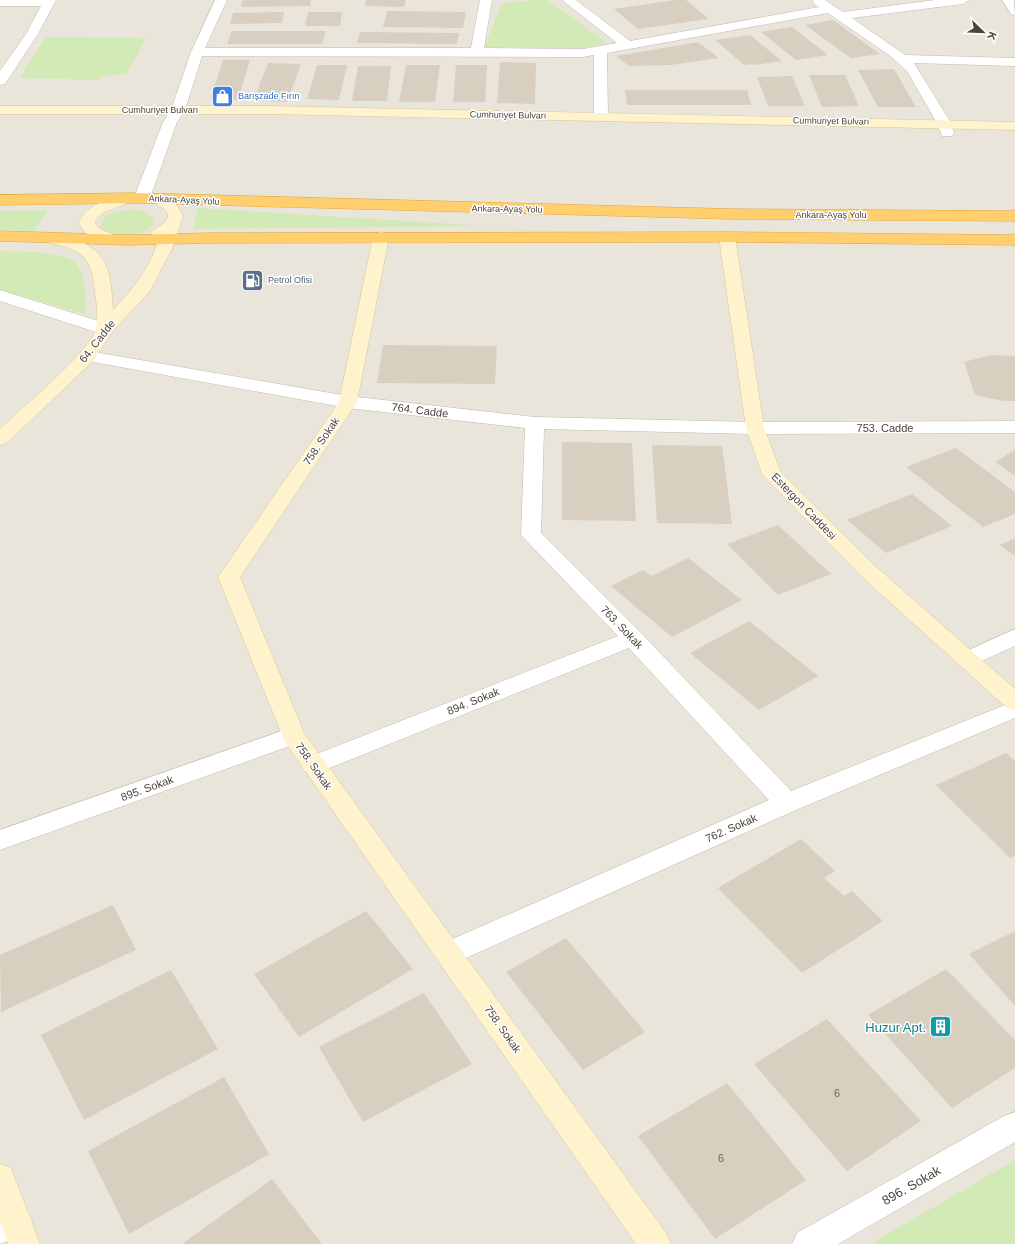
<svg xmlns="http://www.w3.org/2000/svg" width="1015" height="1244" font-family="Arial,sans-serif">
	<rect width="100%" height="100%" fill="#f6f3ec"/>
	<rect fill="#eae5da" x="0" y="0" width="1015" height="1244"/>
	<g fill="#d2eab5">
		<path d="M538,0H548L607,43L584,48L484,47L502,3Z"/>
		<path d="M45,37L146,38L127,74L101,76L100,80L20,78Z"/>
		<path d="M198,208L486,226L193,229Z"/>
		<path d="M48,210L33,231L0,229V211Z"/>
		<path d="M135,210L143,211L154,217C158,237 111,240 101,227C100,212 123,210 135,210Z"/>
		<path d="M0,251C18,252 62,250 76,263C87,275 86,299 85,314L0,290Z"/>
		<path d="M1015,1160V1244H870Z"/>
	</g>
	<g fill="#d8cfc1">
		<path d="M243,0H311L310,6L241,7Z"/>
		<path d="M366,0H406L404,7L365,6Z"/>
		<path d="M675,0H686L709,19L638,29L614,9Z"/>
		<path d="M387,11L466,12L463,28L383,27Z"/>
		<path d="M284,12L282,23L230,24L233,13Z"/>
		<path d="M308,12H342L340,26H305Z"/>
		<path d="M833,20L880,54L851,58L805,25Z"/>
		<path d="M792,27L828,55L796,60L761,32Z"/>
		<path d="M232,31H326L322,44H227Z"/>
		<path d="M360,32L459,33L457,44L357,43Z"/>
		<path d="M750,35L782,61L755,65L753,64L744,65L715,40Z"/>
		<path d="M698,42L719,58L671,65L629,66L616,56Z"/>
		<path d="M223,60H250L238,100H210Z"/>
		<path d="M500,62L536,63L535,104L497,103Z"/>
		<path d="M268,63L301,64L287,102L253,101Z"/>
		<path d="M317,65H347L339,100L307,99Z"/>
		<path d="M406,65H440L435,102H399Z"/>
		<path d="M456,65H487L485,102H453Z"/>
		<path d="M358,66H391L387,101H352Z"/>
		<path d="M894,69L916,107H878L858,70Z"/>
		<path d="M809,75H845L859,106L822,107Z"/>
		<path d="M792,76L805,106H768L757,77Z"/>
		<path d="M625,90H747L751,105H627Z"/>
		<path d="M383,345L497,346L495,384L377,383Z"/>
		<path d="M991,355L1015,356V401H1004L975,395L964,362Z"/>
		<path d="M562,442L632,443L636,521L562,520Z"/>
		<path d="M652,445L722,446L732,524L657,523Z"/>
		<path d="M956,448L1015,492V514L983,527L906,467Z"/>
		<path d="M1015,450V476L995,462Z"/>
		<path d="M912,494L952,526L886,553L847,520Z"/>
		<path d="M778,525L831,574L778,595L727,544Z"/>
		<path d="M1015,538V556L1000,545Z"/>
		<path d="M688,558L742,600L672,637L611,586L643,570L651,576Z"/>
		<path d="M749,621L818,676L759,710L690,653Z"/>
		<path d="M1006,753L1015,761V856L1010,858L936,785Z"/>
		<path d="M801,839L835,871L824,878L844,896L852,891L883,921L802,973L718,888Z"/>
		<path d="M113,905L136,950L1,1012L0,955Z"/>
		<path d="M366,911L413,969L299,1037L254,974Z"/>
		<path d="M1015,931V1006L969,954Z"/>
		<path d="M566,938L645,1032L583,1070L506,972Z"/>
		<path d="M946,969L1015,1040V1068L952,1108L868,1015Z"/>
		<path d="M171,970L218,1049L84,1120L41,1035Z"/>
		<path d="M424,993L472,1064L363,1122L319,1047Z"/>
		<path d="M827,1019L921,1121L847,1171L754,1064Z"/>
		<path d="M224,1077L269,1154L129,1234L88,1151Z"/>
		<path d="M727,1083L806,1180L715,1239L638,1136Z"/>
		<path d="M272,1179L322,1244H182Z"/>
	</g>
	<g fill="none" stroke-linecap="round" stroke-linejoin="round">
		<defs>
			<g id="street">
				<path d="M0,0H56L38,34L5,84L0,85V71L26,34L41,6H0Z"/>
				<path d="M215,0H227L205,48H471L480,0H492L484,48L583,49L617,43L562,0H576L630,41L819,7L814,4L813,0H825L843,12L935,0H969L963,4L852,18L905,55L1015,58V66L914,63L951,123L954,133L952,136H942L937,123L907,71L889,55L828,13L607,53L608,117L606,120H596L594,117V55L583,57L202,56L185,110L177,122L150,198L147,201H137L134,198L163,122L171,110L191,52Z"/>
				<path d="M1002,0H1014L1015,15L1011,14Z"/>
				<path d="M0,290L111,325L114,329L111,333L105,334L99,333L0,301Z"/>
				<path d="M88,351L348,396L535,417L755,422L1015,421V433L755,434L544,429L541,533L641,633L791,791L1015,701V718L796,810L459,961L449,964L439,961L435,953L439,945L769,800L629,648L322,771L313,774L304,771L301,765L304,759L618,636L521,535L525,428L348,408L82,360L79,356L82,352Z"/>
				<path d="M1015,629V646L968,667L960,664L957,659L960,654Z"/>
				<path d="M293,727L301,730L305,736L301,742L0,850V830Z"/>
				<path d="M1015,1112V1142L838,1244H792L797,1233L1004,1116Z"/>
				<path d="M16,1206L27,1210L32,1221L27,1232L0,1244V1213Z"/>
			</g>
			<g id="secondary">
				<path d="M0,106H270L1015,122V130L270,114H0Z"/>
				<path d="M125,194L130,196L133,199L130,202L103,213L95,221C97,232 110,230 116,238L114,241C100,245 81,235 79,221C90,204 107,199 125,194Z"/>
				<path d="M160,195L177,205L183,216L172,249L150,291L112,332L94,360L7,443L0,445V429C19,411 93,349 96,328C99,315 96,298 94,285C90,253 78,250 48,242L46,239L48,236C57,234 65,237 73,239C110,250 111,277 113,310C134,288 150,268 159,238L153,236L151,233C155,227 176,220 165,210C161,206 156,205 152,200L155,197Z"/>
				<path d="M381,232L387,234L389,237L357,402L240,577L304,733L666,1233L671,1244H636L285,742L218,577L339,402L373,237L375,234Z"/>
				<path d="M727,232L733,234L735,237L764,428L781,472L874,565L1015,689V710L1007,708L860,575L762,474L746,428L719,237L721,234Z"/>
				<path d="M0,1164L11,1168L40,1244H8L0,1221Z"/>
			</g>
			<g id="highway">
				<path d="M137,193L732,209L1015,211V221L732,219L137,203L0,205V195Z"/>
				<path d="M0,231L128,235L210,233L727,232L1015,235V245L727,242L210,243L128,245L0,241Z"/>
			</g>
		</defs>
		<use href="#street" stroke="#c2bbae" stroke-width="1"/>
		<use href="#secondary" stroke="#d6c79b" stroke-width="1"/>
		<use href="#highway" stroke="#e0a43c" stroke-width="1"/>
		<use href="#street" fill="#fff" fill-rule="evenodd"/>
		<use href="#secondary" fill="#fff3cd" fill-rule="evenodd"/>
		<use href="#highway" fill="#ffcf6e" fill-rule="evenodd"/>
	</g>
	<defs>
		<symbol id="shop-square" viewBox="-11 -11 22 22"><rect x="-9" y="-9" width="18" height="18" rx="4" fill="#3f7fe0" stroke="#fff"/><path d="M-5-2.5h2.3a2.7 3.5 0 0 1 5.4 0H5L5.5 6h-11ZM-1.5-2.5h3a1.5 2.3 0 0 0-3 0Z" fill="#fff"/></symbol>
		<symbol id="fuel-square" viewBox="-11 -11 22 22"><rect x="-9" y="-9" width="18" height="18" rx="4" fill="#5c6f8a" stroke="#fff"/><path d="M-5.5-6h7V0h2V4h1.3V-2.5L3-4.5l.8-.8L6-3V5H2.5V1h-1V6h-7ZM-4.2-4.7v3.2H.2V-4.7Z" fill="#fff"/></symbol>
		<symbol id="building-square" viewBox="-11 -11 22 22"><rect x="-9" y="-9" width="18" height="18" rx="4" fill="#0f9aa8" stroke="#fff"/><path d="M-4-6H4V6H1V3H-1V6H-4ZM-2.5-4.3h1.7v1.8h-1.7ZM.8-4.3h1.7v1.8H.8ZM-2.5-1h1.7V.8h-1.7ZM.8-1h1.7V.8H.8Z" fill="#fff"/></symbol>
	</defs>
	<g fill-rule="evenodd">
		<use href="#shop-square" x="210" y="84" width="25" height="25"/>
		<use href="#fuel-square" x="240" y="268" width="25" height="25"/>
		<use href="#building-square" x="928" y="1014" width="25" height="25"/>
	</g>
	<g text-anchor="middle" stroke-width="3" stroke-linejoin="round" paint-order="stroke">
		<g font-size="9" fill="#366cbe" stroke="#fff" text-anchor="start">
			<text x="238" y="99">Barışzade Fırın</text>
		</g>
		<g font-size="9" fill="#4b4439" stroke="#fff">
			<text x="160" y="113">Cumhuriyet Bulvarı</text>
			<text transform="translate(508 115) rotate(1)" y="3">Cumhuriyet Bulvarı</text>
			<text transform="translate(831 121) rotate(1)" y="3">Cumhuriyet Bulvarı</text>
			<text transform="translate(184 200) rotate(3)" y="3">Ankara-Ayaş Yolu</text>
			<text transform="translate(507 209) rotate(1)" y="3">Ankara-Ayaş Yolu</text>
			<text x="831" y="218">Ankara-Ayaş Yolu</text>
		</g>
		<g font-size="9" fill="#4e5e75" stroke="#fff" text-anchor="start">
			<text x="268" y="283">Petrol Ofisi</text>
		</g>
		<g font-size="11" fill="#4b4439" stroke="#fff">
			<text transform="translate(97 341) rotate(-52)" y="4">64. Cadde</text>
			<text transform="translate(420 410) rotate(7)" y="4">764. Cadde</text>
			<text x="885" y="432">753. Cadde</text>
			<text transform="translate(321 441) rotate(-56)" y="4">758. Sokak</text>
			<text transform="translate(804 506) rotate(46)" y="4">Estergon Caddesi</text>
			<text transform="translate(622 627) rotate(46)" y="4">763. Sokak</text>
			<text transform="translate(473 701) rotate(-22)" y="4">894. Sokak</text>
			<text transform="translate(314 766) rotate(55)" y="4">758. Sokak</text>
			<text transform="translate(147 788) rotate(-20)" y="4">895. Sokak</text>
			<text transform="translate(731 828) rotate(-24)" y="4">762. Sokak</text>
			<text transform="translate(503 1029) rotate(55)" y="4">758. Sokak</text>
		</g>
		<g font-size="11" fill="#6e675b">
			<text x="837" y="1097">6</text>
			<text x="721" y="1162">6</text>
		</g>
		<g font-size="13" fill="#0d838f" stroke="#fff" text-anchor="end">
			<text x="926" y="1032">Huzur Apt.</text>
		</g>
		<g font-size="13" fill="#4b4439" stroke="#fff">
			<text transform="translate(911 1185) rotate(-30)" y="5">896. Sokak</text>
		</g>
	</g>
	<g transform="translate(983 32) rotate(113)" stroke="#ffffff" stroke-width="3" paint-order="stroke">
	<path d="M0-3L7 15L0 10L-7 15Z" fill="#4b4439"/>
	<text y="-6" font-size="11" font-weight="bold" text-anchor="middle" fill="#4b4439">K</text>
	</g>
</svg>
